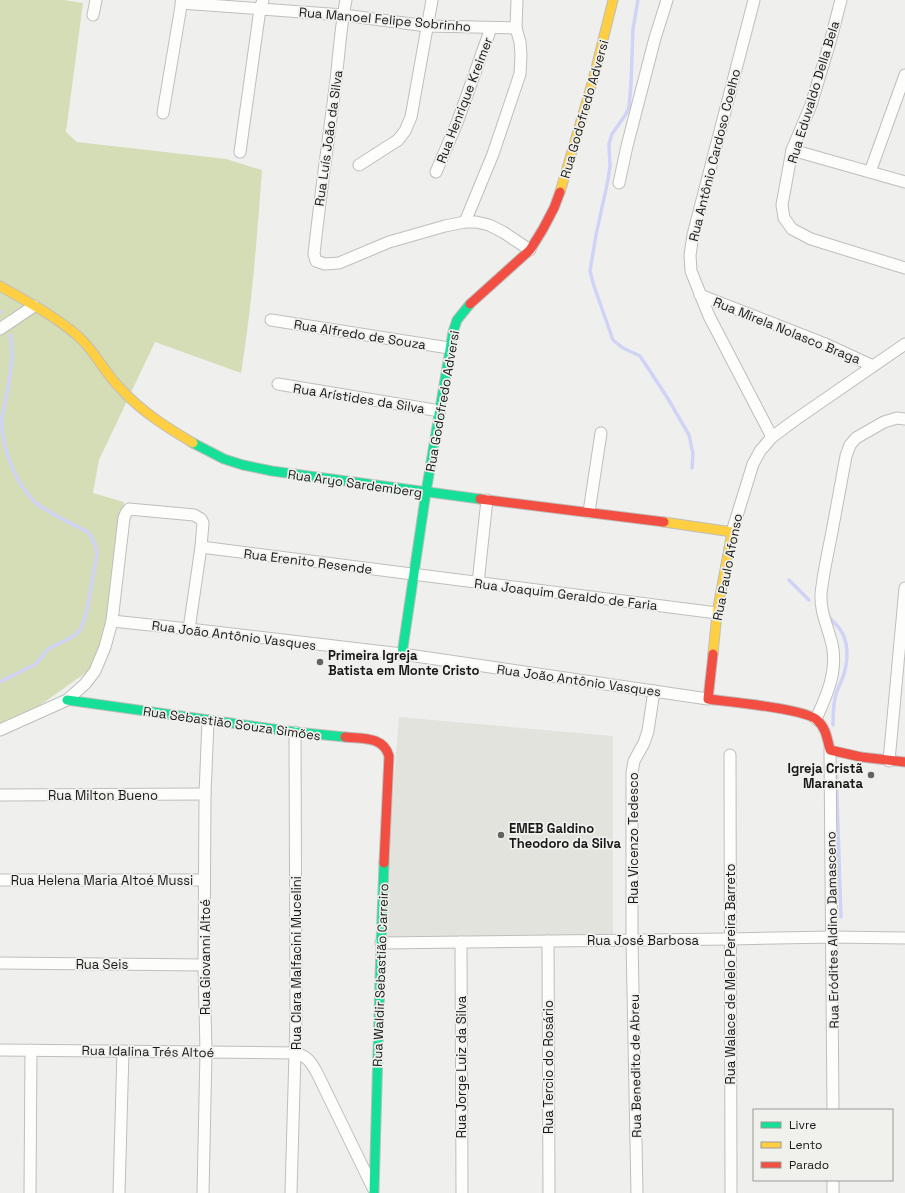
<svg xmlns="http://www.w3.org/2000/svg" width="905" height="1193" font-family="'Space Grotesk',sans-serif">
	<rect width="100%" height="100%" fill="#eff0ee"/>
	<path fill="#e1e3dc" d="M399,717L613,736V935L382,937Z"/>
	<path fill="#d4ddb6" d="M0,0H64L83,3L66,132L77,142L226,159L262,170C257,238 252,306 241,373L155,342L99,460L93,493L124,502L111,609L106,635L91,669L19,720L0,727Z"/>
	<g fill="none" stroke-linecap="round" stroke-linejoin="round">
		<g stroke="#d1d3f6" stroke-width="3.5">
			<path d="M638,0L633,29L631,84L629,107L626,114L612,134L609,144L610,166L608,180L596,235L590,271L594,286L613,340L623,348L640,356L667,397L689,435L693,454L692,468"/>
			<path d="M0,311L1,312"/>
			<path d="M789,580L809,600"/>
			<path d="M830,618C833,622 837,625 840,629C849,642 848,660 844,674C842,681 838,687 836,694C833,704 833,715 833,725"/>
			<path d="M0,682L36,664L48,649L74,636L80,630L83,623L87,610L97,554C96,545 93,539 88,532C72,524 55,516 40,506C18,490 2,450 2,423C2,415 4,406 6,399C9,378 15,356 10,335"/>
			<path d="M836,768L841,917"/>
		</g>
		<defs>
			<g id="street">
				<path d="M346,0C340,29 339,58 335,88C328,143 320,198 314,254L316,261L325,264L339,263L389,242L445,226L465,222H476L489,225L503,232L530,250"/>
				<path d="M754,0L693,235L690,255L691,271L709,316L772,437"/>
				<path d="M841,0L830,42L811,105L792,150L782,205L784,218L792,229L811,239L905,268"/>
				<path d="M181,3L343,15L427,26L516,28"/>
				<path d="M93,15L96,0"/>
				<path d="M163,113L182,0"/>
				<path d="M792,150L905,182"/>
				<path d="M240,152L260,9L263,0"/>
				<path d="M359,165L398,140L405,131L411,117L432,0"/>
				<path d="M436,172L457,123L491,28"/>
				<path d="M870,172L905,75"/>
				<path d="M619,183L627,146L655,38L667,0"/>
				<path d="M465,222L493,154L520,74L521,55L520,42L516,28L517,0"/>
				<path d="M700,295L823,343L873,366"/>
				<path d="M271,320L449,348"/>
				<path d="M0,329L34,306"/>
				<path d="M278,384L440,411"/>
				<path d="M589,512L601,433"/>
				<path d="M732,532L753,464L760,451L772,437L795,420L905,344"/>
				<path d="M201,547L717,613"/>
				<path d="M478,583L487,500"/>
				<path d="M112,621L189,629L402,654L708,699"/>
				<path d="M816,719C827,695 838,671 832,644C828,627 820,612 821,594C823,575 827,556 831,537C836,510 841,483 846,456L850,445L856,438L884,422L897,418L905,419"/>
				<path d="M0,730L67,700L85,684L95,671L105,647L112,621L124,518L126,513L129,509L194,515L201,519L203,523L201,547L189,629"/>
				<path d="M830,750L833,1110"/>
				<path d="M730,755L731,1193"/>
				<path d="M889,761L905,588"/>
				<path d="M0,795L205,794"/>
				<path d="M0,880H204"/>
				<path d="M548,941L549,1193"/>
				<path d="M461,942L462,1193"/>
				<path d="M381,943L730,939L832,937L905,938"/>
				<path d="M0,963L204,965"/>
				<path d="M0,1050L296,1053C308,1057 311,1062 317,1073L373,1188"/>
				<path d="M833,1180V1193"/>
				<path d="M30,1193L31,1050"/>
				<path d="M119,1193L123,1051"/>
				<path d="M203,1193L206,1052L204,965L205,794L208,721"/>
				<path d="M291,1193L296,1018L295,732"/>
				<path d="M637,1193L632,940V773L634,761L644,743L648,731L654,691"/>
			</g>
			<g id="fast">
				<path d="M193,443L224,459L243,465L272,471L480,499"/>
				<path d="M402,654L426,492L453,332L457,320L470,304"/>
				<path d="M67,700L295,732L345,737"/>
				<path d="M374,1193L381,943L384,863"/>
			</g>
			<g id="slow">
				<path d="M560,192L593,80L613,0"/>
				<path d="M0,286C26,301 63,320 84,342C98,357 107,376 122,390C142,412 168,428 193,443"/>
				<path d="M664,522L732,532L717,613L713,654"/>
			</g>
			<g id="jam">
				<path d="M470,304L530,250L543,229L554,208L560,192"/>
				<path d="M480,499L664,522"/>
				<path d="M713,654L708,699C728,702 804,708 817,720C826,728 827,738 830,750L861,757L905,762"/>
				<path d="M345,737C363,739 383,736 389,756L384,863"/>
			</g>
		</defs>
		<use href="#street" stroke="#bebebc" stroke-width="13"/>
		<use href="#fast" stroke="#bebebc" stroke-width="11"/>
		<use href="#slow" stroke="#bebebc" stroke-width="11"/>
		<use href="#jam" stroke="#bebebc" stroke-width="11"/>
		<use href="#street" stroke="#fdfdfc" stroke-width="11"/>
		<use href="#fast" stroke="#16e098" stroke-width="9"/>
		<use href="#slow" stroke="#ffcf43" stroke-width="9"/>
		<use href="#jam" stroke="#f24e42" stroke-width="9"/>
	</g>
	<g fill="#636462" stroke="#f0f1ed" stroke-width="1.5">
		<circle cx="320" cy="662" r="4"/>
		<circle cx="871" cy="775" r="4"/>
		<circle cx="501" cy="835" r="4"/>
	</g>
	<g text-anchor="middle" stroke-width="3.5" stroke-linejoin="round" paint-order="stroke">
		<g font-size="13" fill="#181817" stroke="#f0f1ed">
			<text transform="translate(385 19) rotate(5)" y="5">Rua Manoel Felipe Sobrinho</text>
			<text transform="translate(813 92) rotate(-73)" y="5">Rua Eduvaldo Della Bela</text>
			<text transform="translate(464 100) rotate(-69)" y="5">Rua Henrique Kreimer</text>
			<text transform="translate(584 109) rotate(-74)" y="5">Rua Godofredo Adversi</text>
			<text transform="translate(328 138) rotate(-82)" y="5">Rua Luís João da Silva</text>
			<text transform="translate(714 155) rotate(-76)" y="5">Rua Antônio Cardoso Coelho</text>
			<text transform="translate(787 330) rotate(22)" y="5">Rua Mirela Nolasco Braga</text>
			<text transform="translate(360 334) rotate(9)" y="5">Rua Alfredo de Souza</text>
			<text transform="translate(359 398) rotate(9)" y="5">Rua Arístides da Silva</text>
			<text transform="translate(442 401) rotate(-80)" y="5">Rua Godofredo Adversi</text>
			<text transform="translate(355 483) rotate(8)" y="5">Rua Aryo Sardemberg</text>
			<text transform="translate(308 561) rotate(7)" y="5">Rua Erenito Resende</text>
			<text transform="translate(727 567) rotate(-79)" y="5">Rua Paulo Afonso</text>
			<text transform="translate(566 594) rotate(7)" y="5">Rua Joaquim Geraldo de Faria</text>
			<text transform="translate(234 635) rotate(7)" y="5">Rua João Antônio Vasques</text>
			<text transform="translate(579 680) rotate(8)" y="5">Rua João Antônio Vasques</text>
			<text transform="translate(232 723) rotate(8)" y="5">Rua Sebastião Souza Simões</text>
			<text x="103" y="800">Rua Milton Bueno</text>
			<text transform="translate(633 838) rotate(-90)" y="5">Rua Vicenzo Tedesco</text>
			<text x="102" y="885">Rua Helena Maria Altoé Mussi</text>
			<text transform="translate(832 930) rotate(-91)" y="5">Rua Eródites Aldino Damasceno</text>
			<text x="643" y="945">Rua José Barbosa</text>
			<text transform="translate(205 957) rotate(-90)" y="5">Rua Giovanni Altoé</text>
			<text transform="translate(296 963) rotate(-90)" y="5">Rua Clara Malfacini Mucelini</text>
			<text x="102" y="969">Rua Seis</text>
			<text transform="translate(730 974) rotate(-90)" y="5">Rua Walace de Melo Pereira Barreto</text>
			<text transform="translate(380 975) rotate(-88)" y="5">Rua Waldir Sebastião Carreiro</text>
			<text transform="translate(148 1051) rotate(1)" y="5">Rua Idalina Trés Altoé</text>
			<text transform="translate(635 1066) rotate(-91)" y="5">Rua Benedito de Abreu</text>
			<text transform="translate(461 1067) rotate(-90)" y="5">Rua Jorge Luiz da Silva</text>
			<text transform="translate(548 1067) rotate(-90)" y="5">Rua Tercio do Rosário</text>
		</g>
		<g font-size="13" font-weight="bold" fill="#181817" stroke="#f0f1ed" text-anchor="start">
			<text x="328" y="660">Primeira Igreja<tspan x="328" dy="15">Batista em Monte Cristo</tspan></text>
			<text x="863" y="773" text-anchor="end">Igreja Cristã<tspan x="863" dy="15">Maranata</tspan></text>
			<text x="509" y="833">EMEB Galdino<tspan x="509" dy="15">Theodoro da Silva</tspan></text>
		</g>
	</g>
	<rect x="753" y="1109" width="140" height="72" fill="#f0f1ed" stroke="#9a9a97"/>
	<rect x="761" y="1122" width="20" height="6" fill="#16e098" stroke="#9a9a97"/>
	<text x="789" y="1129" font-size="12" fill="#181817">Livre</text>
	<rect x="761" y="1142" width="20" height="6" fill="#ffcf43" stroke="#9a9a97"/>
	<text x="789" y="1149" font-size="12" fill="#181817">Lento</text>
	<rect x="761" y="1162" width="20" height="6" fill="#f24e42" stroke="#9a9a97"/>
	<text x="789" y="1169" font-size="12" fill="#181817">Parado</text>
</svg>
